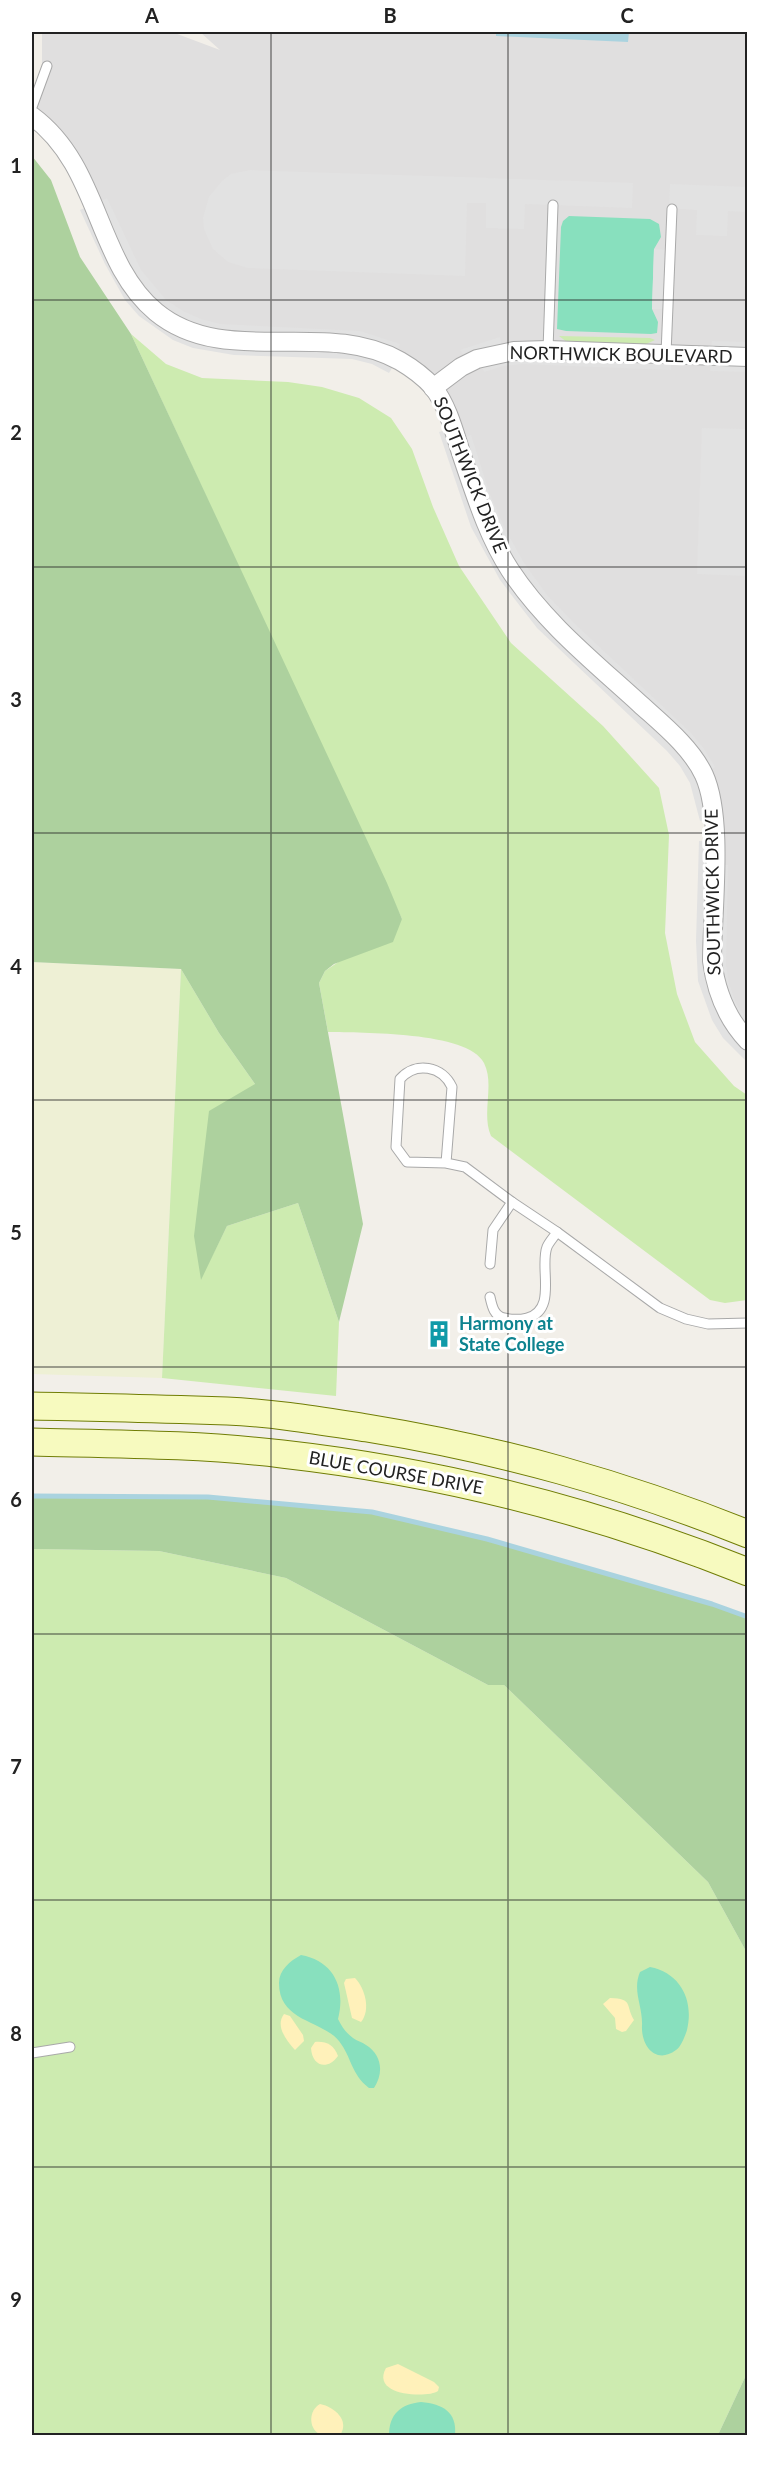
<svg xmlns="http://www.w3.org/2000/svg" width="779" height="2467" font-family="Lato,sans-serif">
	<rect width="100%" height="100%" fill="#f2efe9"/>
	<path fill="#e0dfdf" d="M42,32H172L220,50L200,32H747V1041L724,1008L710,796L541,611L433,387L399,361L171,323L85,183L32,116L42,84Z"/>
	<path fill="#eef0d5" d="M32,962L181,969L162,1378L32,1374Z"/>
	<g fill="#cdebb0">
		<path d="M131,334L166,364L202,378L288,382L322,387L359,398L391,418L412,449L433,507L459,566L511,643L603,726L659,788L669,835L665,933L677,994L695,1042L734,1086L747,1095V1300L725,1303L710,1300L491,1136C481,1113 495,1085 484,1063C468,1031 361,1033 328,1032L319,983L325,971L402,919Z"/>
		<path d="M559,336L650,338L655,340L644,345L567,342Z"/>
		<path d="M181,969L219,1033L255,1084L201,1278L227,1226L298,1203L339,1322L336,1396L162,1378Z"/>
		<path d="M32,1549L159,1551L286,1578L488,1685H504L708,1882L747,1953V2373L718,2435L32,2436Z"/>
	</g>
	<g fill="#add19e">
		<path d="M32,156L51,180L80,257L131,334L387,883L402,919L393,942L334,964L325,971L319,983L363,1224L339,1322L298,1203L227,1226L201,1280L194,1236L209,1111L255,1084L219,1033L181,969L32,962Z"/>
		<path d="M32,1496L208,1497L372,1512L487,1539L712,1604L747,1617V1953L708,1882L504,1685H488L286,1578L159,1551L32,1549Z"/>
		<path d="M747,2373V2435H718Z"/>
	</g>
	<g fill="#fff1ba">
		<path d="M355,1978C365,1988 371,2010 361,2022L352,2018L344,1983L346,1979Z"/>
		<path d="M610,1998C634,1999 625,2005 634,2020L626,2031L622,2032L616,2029L615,2018L603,2004Z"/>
		<path d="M284,2014L290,2016L303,2035L304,2041L295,2050C286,2040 275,2026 284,2014Z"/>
		<path d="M315,2042C326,2041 334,2045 338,2056C327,2071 312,2066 311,2048Z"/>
		<path d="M398,2364L434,2382L439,2387L438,2391C429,2398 370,2397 386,2368Z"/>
		<path d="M320,2404C335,2407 350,2421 340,2435C334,2436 324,2437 319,2434C308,2427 309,2410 320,2404Z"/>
	</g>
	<g fill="#88e0be">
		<path d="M569,216L650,219L659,224L661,237L654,249L652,309L658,322L657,333L651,334L566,331L557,329L561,227L563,221Z"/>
		<path d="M301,1955C334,1961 346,1988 338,2019C342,2027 346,2033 353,2038C357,2041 362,2042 366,2045C382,2055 384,2073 374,2088H369C351,2074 352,2058 339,2041C322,2020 279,2022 279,1983C279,1970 290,1961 301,1955Z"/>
		<path d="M650,1967C681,1973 694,2001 687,2030C685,2036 681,2047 676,2050C656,2065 641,2046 642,2026C643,2006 632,1991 640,1972Z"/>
		<path d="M421,2402C443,2404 457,2412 455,2435H389C389,2414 401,2404 421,2402Z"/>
	</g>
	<g fill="#e2e2e2">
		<path d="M250,170L633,183L632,208L525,204L524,229L486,228V203H467L465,276L248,268L228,262L213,249L204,229L203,218L209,197L222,181L231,174Z"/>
		<path d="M670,184L747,187V287L744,286L747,212L728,211L727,236L696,235L697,210L669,208Z"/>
		<path d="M107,198L141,270L166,300L183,311L201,319L220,324L360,331L400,344L393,358L397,360L389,373L372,364L352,359L234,355L193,348L173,340L139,316L125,300L105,264L80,210Z"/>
		<path d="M654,249L670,250L668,309H652Z"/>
		<path d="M500,337L504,352L671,355V370L522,364L503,366L484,372L479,358L469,363L460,350Z"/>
		<path d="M712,341L747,342V372L710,371Z"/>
		<path d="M453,428L457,440L471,435L489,492L505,529L524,563L547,595L575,624L691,733L704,749L715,767L703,775L714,820L700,821L690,783L680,766L667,751L537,628L500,580L471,527L439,432Z"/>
		<path d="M702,428L747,429V576L697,574Z"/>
		<path d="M699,841L714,842V864L728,865L726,965L729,984L736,1003L747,1020V1062L723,1038L712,1020L698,981L696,941Z"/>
	</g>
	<path fill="#aad3df" d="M496,32H629L628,42L496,36Z"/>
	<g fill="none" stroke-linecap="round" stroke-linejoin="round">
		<path stroke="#aad3df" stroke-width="5" d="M32,1496L208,1497L372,1512L487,1539L712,1604L748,1617"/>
		<defs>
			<g id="service">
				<path d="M32,107L47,66"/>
				<path d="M548,350L553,205"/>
				<path d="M666,354L672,209"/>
				<path d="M446,1163L452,1087C442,1066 416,1061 400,1079L396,1147L407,1162L446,1163L465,1167L512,1202L557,1232L660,1308L686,1319L708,1324L748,1323"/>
				<path d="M490,1264L493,1230L512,1202"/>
				<path d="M490,1297C492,1306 494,1316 504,1318C513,1320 519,1320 527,1318C558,1310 539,1267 547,1247C549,1242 554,1237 557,1232"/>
				<path d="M32,2053L70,2047"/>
			</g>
			<g id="minor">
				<path d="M32,116C101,167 95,261 156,312C225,369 325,318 400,361C412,368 424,377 433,387C449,408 455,435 463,459C476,497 488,536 510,570C544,622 594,662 640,704C662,724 691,747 704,775C724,819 712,911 712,961C716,991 726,1018 748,1041"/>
				<path d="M433,388L461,367L477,359L514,351L548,350L748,357"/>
			</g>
			<g id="secondary">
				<path d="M32,1406C97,1407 162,1409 227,1411C274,1413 321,1421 367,1428C502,1450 620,1483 748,1534"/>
				<path d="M32,1442C115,1444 199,1444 282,1454C442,1472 598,1512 748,1572"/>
			</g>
		</defs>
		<use href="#service" stroke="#a9a9a9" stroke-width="11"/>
		<use href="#minor" stroke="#a9a9a9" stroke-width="20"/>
		<use href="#secondary" stroke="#707d05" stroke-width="29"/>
		<use href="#service" stroke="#fff" stroke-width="9"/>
		<use href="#minor" stroke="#fff" stroke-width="18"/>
		<use href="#secondary" stroke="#f7fabf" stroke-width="27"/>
	</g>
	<path fill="none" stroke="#222" stroke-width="1.5" stroke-opacity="0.55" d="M271,32V2436M508,32V2436M32,300H748M32,567H748M32,833H748M32,1100H748M32,1367H748M32,1634H748M32,1900H748M32,2167H748"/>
	<defs>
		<symbol id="building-bare" viewBox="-9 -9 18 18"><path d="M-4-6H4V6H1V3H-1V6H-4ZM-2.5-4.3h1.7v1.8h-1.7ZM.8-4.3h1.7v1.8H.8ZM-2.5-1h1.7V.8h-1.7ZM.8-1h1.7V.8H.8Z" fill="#0f9aa8" stroke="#fff" stroke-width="2.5" paint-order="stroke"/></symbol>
	</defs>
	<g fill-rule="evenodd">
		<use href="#building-bare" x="420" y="1315" width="38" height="38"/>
	</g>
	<g text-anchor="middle" stroke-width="6" stroke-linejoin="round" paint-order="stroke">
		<g font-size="18" fill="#222" stroke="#fff">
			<text transform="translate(621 355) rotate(1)" y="6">NORTHWICK BOULEVARD</text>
			<text transform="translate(470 475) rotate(68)" y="6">SOUTHWICK DRIVE</text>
			<text transform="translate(713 892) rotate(-91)" y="6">SOUTHWICK DRIVE</text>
			<text transform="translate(396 1473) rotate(10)" y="6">BLUE COURSE DRIVE</text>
		</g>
		<g font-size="18" font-weight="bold" fill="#0d838f" stroke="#fff" text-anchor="start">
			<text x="459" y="1330">Harmony at<tspan x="459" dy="21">State College</tspan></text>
		</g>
	</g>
	<rect width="779" height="2467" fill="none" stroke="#ffffff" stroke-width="66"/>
	<rect x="33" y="33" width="713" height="2401" fill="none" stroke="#222" stroke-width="2"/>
	<g font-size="20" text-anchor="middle" font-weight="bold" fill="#222">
		<text x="152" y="23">A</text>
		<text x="390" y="23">B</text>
		<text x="627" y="23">C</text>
		<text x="16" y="173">1</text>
		<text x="16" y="440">2</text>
		<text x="16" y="707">3</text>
		<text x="16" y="974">4</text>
		<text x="16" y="1240">5</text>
		<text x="16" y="1507">6</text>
		<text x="16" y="1774">7</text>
		<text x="16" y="2041">8</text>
		<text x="16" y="2307">9</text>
	</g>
</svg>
